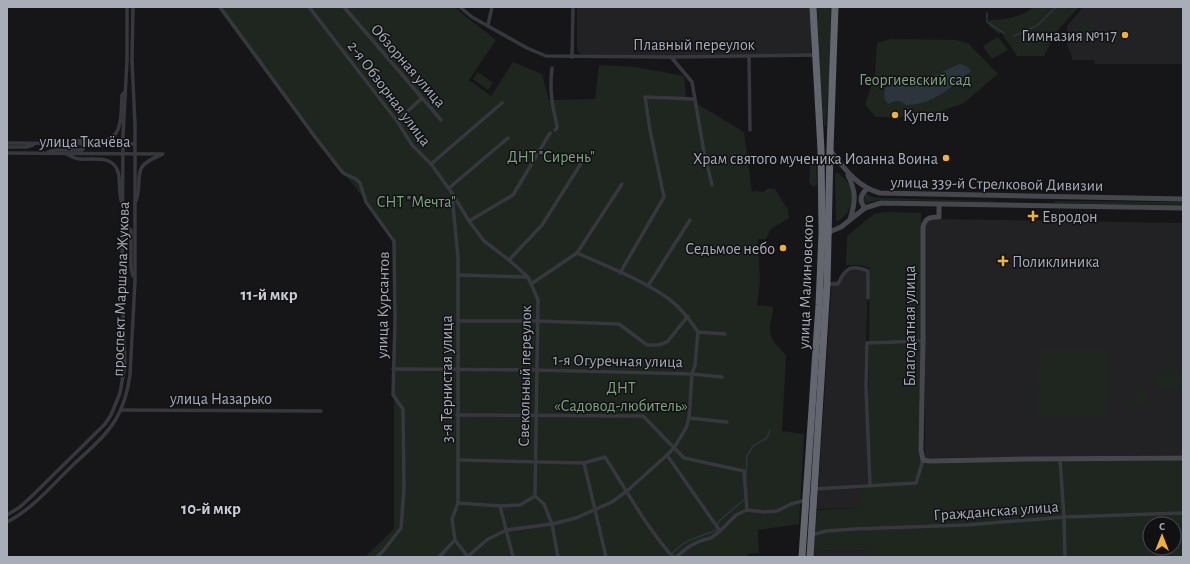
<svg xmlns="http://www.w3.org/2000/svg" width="1190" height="564" font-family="'Alegreya Sans',sans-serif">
	<rect width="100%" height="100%" fill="#161618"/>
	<g fill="#222225">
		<path d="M577,7H811V56H586L579,53L577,49Z"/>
		<path d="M1083,7H1183V64H1095L1094,60H1072V56L1067,45V26Z"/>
		<path d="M933,219L1183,223V455L925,458V225L929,221Z"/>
		<path d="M854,269L868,272L865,386L868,484H859V508L817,509L832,281H841L847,271Z"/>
		<path d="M868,550V557H814V551Z"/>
	</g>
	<g fill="#1e261f" fill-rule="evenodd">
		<path d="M217,7H456L460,12L496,40L469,80L491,96L513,62L542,74L549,100L595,99L599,65L635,67L684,76L686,97L744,132L752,192L755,191L763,192L768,188L775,189L788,210L789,218L771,229L766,239H758L760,282L757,305L773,307C773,315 771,318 770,326C768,338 778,347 786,355L782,431L804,434L799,524L758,530L759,553L747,554L748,557H365L394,529V237L273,83Z"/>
		<path d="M817,7H831L829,80L826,126H824L820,73Z"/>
		<path d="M1034,7H1079L1056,32L1044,56H1017L1001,32L999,34L989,26V20C1005,20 1022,17 1034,7Z"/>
		<rect x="1074" y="24" width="19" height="10"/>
		<path d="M998,37L1008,50L992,59L983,46Z"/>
		<path d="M890,39L956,40L968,43L998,74L964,103L924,117H876L865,105L875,74L877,43Z"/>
		<path d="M478,72L493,83L488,90L473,79Z"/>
		<path d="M814,161L816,165L817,185L814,187L812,186L809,182L810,165Z"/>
		<path d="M836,173H838C843,177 848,182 851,188C856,200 849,215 838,221L836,220L835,174Z"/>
		<path d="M865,193L872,197L880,198L994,201L995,202L880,200L865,203L864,198Z"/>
		<path d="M1055,201L1183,202V205L1055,203Z"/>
		<path d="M884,212L921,213V462L1183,460V557H868V550L814,551L815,536L827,532L877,529L876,527L827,530L815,533L817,510L859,508V487H871L868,408L870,268L861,265H846L847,236L874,214ZM1150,524H1174V548H1150Z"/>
		<path d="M1039,351H1107L1106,416H1038Z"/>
		<path d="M1167,365L1172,368L1182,379L1181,384L1174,388L1156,387L1152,383L1153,378Z"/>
		<path d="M1143,389L1147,390L1149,402L1131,403V401Z"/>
	</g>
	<path fill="#2c353c" d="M960,64L968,67L971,71C951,87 933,105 906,105C900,99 895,101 888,104L884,98L885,88L893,84L921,81Z"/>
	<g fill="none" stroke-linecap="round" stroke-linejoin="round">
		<g stroke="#2c353c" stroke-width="1.5">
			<path d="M987,13V22L1004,33"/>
			<path d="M1014,36L1038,25L1056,7"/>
			<path d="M746,477L747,456L753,446L767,438L770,430"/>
			<path d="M670,557C679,541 700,537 716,530L719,521L745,499"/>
		</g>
		<g stroke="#37383d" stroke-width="3.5">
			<path d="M220,7L315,137L343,173L356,179L360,183L366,202L394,241L395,320L393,395L403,409L404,489L401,528L384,550L377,557"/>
			<path d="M309,7L397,121L412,145L431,164L452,193L469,221L484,241L509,260L528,277L538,300L535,496"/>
			<path d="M344,7L441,120"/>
			<path d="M460,7L472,17L527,48L546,56L671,57L816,55"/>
			<path d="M488,25L492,7"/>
			<path d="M749,56L750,130"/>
			<path d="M572,57L573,7"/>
			<path d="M671,57L692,82L704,152L712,185"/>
			<path d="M552,68C550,83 551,98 554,112C555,118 557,123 557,128L555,130"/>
			<path d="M397,121L422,98"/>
			<path d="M7,143L135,144"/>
			<path d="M68,143C76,140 83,140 92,140C98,140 105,141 111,138C123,132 121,106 122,95L125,92"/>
			<path d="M7,147H26L33,145"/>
			<path d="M48,152L55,150H82L84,148L82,144"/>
			<path d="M7,153L163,154"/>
			<path d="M65,153C70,156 75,159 80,159C94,160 113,155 118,172C121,183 118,193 122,203"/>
			<path d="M431,164L502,103"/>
			<path d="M449,188L508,138"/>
			<path d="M136,201C144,177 129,167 161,155"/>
			<path d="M469,221L513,195L550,133"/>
			<path d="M123,228L127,227L131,230V268L133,276"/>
			<path d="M577,253L622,184"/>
			<path d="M509,260L542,225L585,157"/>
			<path d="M620,273L664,197L650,130L645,97L694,99"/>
			<path d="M458,275L528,277"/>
			<path d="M531,284L577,253C606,266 645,281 669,299C681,308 690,320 698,332L725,334"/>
			<path d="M827,284H838C845,268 851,264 868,271V298"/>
			<path d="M648,286L690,220"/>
			<path d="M458,321H538L619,324L647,345H658L667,342L688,316"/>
			<path d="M393,369L537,370L692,374L722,377"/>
			<path d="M121,410L321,411"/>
			<path d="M457,415L643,416L684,458L744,471L747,510"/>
			<path d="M689,418L727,422"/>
			<path d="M667,455L720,531"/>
			<path d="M1060,459L1064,517L1065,557"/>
			<path d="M459,460L584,463L605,457C627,491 646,527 673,557"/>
			<path d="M584,463L606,557"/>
			<path d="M870,486L866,387L867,343L923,341"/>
			<path d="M814,489L916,483L923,460"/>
			<path d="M535,496L544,504L552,524L558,557"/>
			<path d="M458,503L500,506L520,505L535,496"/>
			<path d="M500,506L513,557"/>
			<path d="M7,515L20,507L34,494L105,424L111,415L120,393L125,365L122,288L123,135L127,60V7"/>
			<path d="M7,522C33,509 53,484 74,464C89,450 106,436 116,419C124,405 128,390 130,375L135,281V125L132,60L133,7"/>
			<path d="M812,535L826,531L854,529L966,525L1064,517L1183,513"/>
			<path d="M455,540L468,557"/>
			<path d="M439,557L455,540L452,519L458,503V258L452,194"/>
			<path d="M467,557L488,539L507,530L552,524L576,518L612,502L627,491L667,455L674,448L686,428L689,418L692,374L695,365L698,332"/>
			<path d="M676,557L690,546L700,541L711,538L720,531L736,515L747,510L765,512L777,511L791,504L806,500"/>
		</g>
		<g stroke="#45474d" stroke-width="5">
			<path d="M830,150C844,168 857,187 880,193L1183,199"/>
			<path d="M848,175C856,192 856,201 850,219"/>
			<path d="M939,205V217C930,217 925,218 923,227V341L921,450L923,460L929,461L1026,459L1183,458"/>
			<path d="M865,208C859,201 860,195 867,189"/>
			<path d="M827,233L841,227L865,208L881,203L1183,208"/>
		</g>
		<g stroke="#63666e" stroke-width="7">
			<path d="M802,557L819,305L822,233L821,150L813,7"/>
			<path d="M810,557L827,284L830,149L835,7"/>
		</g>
	</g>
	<g fill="#f2b134" stroke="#111113" stroke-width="1.5">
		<circle cx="1125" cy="35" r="4"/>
		<circle cx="895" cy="115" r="4"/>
		<circle cx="946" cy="158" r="4"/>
		<path d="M1031 210h4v4h4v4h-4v4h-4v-4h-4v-4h4z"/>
		<circle cx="783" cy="248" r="4"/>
		<path d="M1001 255h4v4h4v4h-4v4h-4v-4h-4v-4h4z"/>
	</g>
	<g text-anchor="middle" stroke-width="3" stroke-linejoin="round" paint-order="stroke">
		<g font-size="16" fill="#a8adb8" stroke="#111113" text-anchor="end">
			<text x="1117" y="41">Гимназия №117</text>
			<text x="903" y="121" text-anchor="start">Купель</text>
			<text x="938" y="164">Храм святого мученика Иоанна Воина</text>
			<text x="1042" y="222" text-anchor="start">Евродон</text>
			<text x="775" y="254">Седьмое небо</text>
			<text x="1012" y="267" text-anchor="start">Поликлиника</text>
		</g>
		<g font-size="16" fill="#a8adb8" stroke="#111113">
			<text x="694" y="50">Плавный переулок</text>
			<text transform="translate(409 65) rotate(49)" y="6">Обзорная улица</text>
			<text transform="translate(390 93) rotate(53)" y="6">2-я Обзорная улица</text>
			<text x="85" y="147">улица Ткачёва</text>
			<text transform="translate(997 183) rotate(1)" y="6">улица 339-й Стрелковой Дивизии</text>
			<text transform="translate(805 282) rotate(-88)" y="6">улица Малиновского</text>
			<text transform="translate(120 289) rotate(-88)" y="6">проспект Маршала Жукова</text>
			<text transform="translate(382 305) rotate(-89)" y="6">улица Курсантов</text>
			<text transform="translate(909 326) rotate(-90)" y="6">Благодатная улица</text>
			<text transform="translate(618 360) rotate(1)" y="6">1-я Огуречная улица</text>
			<text transform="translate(524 376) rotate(-89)" y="6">Свекольный переулок</text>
			<text transform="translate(446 379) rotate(-90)" y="6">3-я Тернистая улица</text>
			<text x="221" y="404">улица Назарько</text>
			<text transform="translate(996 510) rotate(-4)" y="6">Гражданская улица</text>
		</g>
		<g font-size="16" fill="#7fa381" stroke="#111113">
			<text x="915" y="85">Георгиевский сад</text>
			<text x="551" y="162">ДНТ "Сирень"</text>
			<text x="416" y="207">СНТ "Мечта"</text>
			<text x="621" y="393">ДНТ<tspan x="621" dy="18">«Садовод-любитель»</tspan></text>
		</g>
		<g font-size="17" font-weight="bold" fill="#c9ccd4" stroke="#111113">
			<text x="269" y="300">11-й мкр</text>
			<text x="211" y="514">10-й мкр</text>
		</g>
	</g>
	<rect width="1190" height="564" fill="none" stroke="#a8adb8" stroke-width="16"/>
	<g transform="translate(1162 536)"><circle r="19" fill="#111113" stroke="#4d4f55"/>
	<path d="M0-3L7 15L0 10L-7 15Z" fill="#f2b134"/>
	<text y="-6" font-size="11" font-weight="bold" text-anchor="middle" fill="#a8adb8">С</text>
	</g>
</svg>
